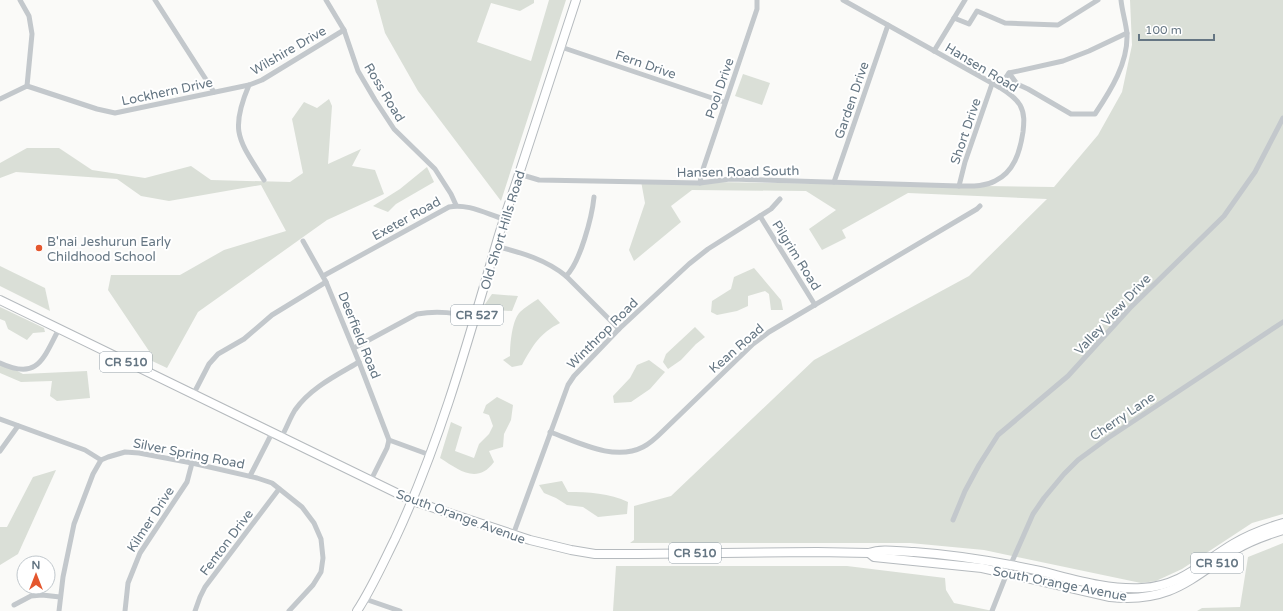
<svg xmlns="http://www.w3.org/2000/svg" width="1283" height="611" font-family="'Varela Round',sans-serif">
	<rect width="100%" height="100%" fill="#fafaf8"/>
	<g fill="#dadfd7">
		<path d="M376,0H534V3L520,11L491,3L477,42L531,61L549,0H566L501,201L418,91L385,33Z"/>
		<path d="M1130,0H1283V514L1252,523L1182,569L1156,581L1141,583L984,550L910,543H630L634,540V506L671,496L814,360L969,276L1047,199L908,193L842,230L846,238L822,250L809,229L836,210L806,191L692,190L671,206L681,222L634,261L629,250L645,203L641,181L1054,187L1098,135L1122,92L1132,45Z"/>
		<path d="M743,74L770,83L762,105L735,96Z"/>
		<path d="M329,99L332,106L328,164L361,149L352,166L375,170L384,194L327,220L198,312L167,368L150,360L149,351L108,290L111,275H180L224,250L286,231L261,185L169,201L141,196L117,179L16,172L0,178V163L27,148H59L92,170L145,178L191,166L211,180L290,182L303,173L292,119L304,102L317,108Z"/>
		<path d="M427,167L434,182L396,204L388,212L373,206L400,189Z"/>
		<path d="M0,266L45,288L50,311L0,286Z"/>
		<path d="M754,268L781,300L783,310H771L769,294L765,291L748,296V306L737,311L717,315L711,312L712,301L731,289L734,277Z"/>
		<path d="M492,294L518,296L512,311L495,310L488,312L483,307Z"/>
		<path d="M538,299L560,323C540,333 533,345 522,365L512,367L503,360L510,356C510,344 512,320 520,312C525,307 532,303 538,299Z"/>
		<path d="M0,307L44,328L45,332L33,333L27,340L8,329L5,321L0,319Z"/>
		<path d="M695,327L705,337L696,344L681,360L668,369L663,362L666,354Z"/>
		<path d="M649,360L665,372L650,389L631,402L614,403L613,396L630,378L637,365Z"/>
		<path d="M0,362L23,374L87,371L90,398L57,401L50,396L52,381L21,382L0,373Z"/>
		<path d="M497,397L513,405L511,420L504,434L503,447L489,451L494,462C477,485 459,470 440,458L451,422L462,427L455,451L474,458L479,444L489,434L493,426L489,415L483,413L486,405Z"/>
		<path d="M56,470L18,554L0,565V527H7L33,477Z"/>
		<path d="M562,481L568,492C588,492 610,493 628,502L627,514L598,517L583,507L567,505L556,498L544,493L539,485Z"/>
		<path d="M1283,543V611H1197L1202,608L1240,607L1248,557Z"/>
		<path d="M616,566H847L945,578L946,590L954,603L993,611H613Z"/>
	</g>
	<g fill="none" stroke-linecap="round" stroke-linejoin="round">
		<defs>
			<g id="primary">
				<path d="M0,300L413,501L530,540L571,550L595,554H638L817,552L869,553C883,548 900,552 914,552C957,555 999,562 1040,571C1073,579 1107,590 1142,588C1181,586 1201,563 1233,544C1248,535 1266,528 1283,523"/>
				<path d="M869,553L874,557L982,568L1110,597C1170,603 1189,580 1235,550C1250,541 1267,535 1283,530"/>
				<path d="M357,611C372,588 383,563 395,539C439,445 467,345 496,245C503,220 512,196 520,171C539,114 557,57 576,0"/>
			</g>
		</defs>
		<use href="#primary" stroke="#b5babe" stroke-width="10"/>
		<g stroke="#c3c8cc" stroke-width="5">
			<path d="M20,0L29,16L32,34L27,86"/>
			<path d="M155,0L214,92"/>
			<path d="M326,0L344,30L358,71L375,100L394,129L435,169L451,194L456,205"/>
			<path d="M954,18L969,24L977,11L1005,23L1058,25L1098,0"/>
			<path d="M561,47L724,102"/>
			<path d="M934,51L965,0"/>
			<path d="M1009,73L1063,61L1089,51L1127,33"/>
			<path d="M999,87L1009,73L1017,84L1028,89L1071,114H1095C1111,90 1128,63 1127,34C1126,23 1122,11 1121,0"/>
			<path d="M0,99L27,86L97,109L115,113L249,85"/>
			<path d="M519,174L539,180L700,183L730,179L959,186C971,186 984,187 995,181C1014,172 1020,152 1023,132C1024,123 1025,114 1020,105C1015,97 1007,92 999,87L843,0"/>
			<path d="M264,180C239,140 229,132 249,85L262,80L344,30"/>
			<path d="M834,182L888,25"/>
			<path d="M700,183L702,172L757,9V0"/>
			<path d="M959,186L965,162L992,84"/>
			<path d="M760,216L815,305"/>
			<path d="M303,241L326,282L359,362L389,440L387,448L371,480"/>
			<path d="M496,246C522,253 545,259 566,276L619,329"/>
			<path d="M323,276L449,207C467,203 487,214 504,219"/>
			<path d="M566,276C580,263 592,217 594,197"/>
			<path d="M354,348L417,314C439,310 455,313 476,318"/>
			<path d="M0,363C39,381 43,358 59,329"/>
			<path d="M193,395L209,364L218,354L244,339L272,315L326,282"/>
			<path d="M0,419L85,450L101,460"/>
			<path d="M550,432C578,442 614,462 643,447C651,443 657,437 663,431L753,344L769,332L977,209L980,206"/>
			<path d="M281,438C286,429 290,418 295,410C310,388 337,375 359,362"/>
			<path d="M389,440L430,455"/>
			<path d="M0,451L18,426"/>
			<path d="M250,476L272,433"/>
			<path d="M953,520L965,491L979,465L998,435L1068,376L1130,308L1224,216L1255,172L1283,118"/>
			<path d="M513,535L568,385L574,376L619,329L689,264L708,249L771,209L780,199"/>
			<path d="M365,599L400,611"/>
			<path d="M14,605L31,596L42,595L60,597"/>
			<path d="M59,611L63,577L74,524L93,474L101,460L108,457L125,452L139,453L192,463L257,478L272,483L302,507L314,523L321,539L323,558L321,572L313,585L289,611"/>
			<path d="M125,611L128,583L140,553L187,482L192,463"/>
			<path d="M195,611L200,597L205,587L279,489"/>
			<path d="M992,611L1007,573L1033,514L1044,498L1064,474L1078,460L1108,438L1283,322"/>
		</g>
		<use href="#primary" stroke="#fff" stroke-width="8"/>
	</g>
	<circle fill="#e4572e" stroke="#fff" stroke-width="1.5" cx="39" cy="248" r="4"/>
	<g text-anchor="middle" stroke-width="4" stroke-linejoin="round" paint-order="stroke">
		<g fill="#fff" stroke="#939fa8" stroke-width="1">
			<rect x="451" y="305" width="52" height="20" rx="3"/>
			<rect x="100" y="352" width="52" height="20" rx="3"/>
			<rect x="669" y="543" width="52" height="20" rx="3"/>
			<rect x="1191" y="553" width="52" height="20" rx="3"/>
		</g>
		<g font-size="12" font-weight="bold" fill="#657683">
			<text x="477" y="319">CR 527</text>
			<text x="126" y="366">CR 510</text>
			<text x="695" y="557">CR 510</text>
			<text x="1217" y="567">CR 510</text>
		</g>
		<g font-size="13" fill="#657683" stroke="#fff">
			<text transform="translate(288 50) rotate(-30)" y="5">Wilshire Drive</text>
			<text transform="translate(646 64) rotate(19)" y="5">Fern Drive</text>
			<text transform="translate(982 67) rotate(31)" y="5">Hansen Road</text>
			<text transform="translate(719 88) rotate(-71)" y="5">Pool Drive</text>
			<text transform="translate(167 91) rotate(-12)" y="5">Lockhern Drive</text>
			<text transform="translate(385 92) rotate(59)" y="5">Ross Road</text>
			<text transform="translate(851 100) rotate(-71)" y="5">Garden Drive</text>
			<text transform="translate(965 131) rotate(-71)" y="5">Short Drive</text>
			<text transform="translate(738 171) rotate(-1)" y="5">Hansen Road South</text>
			<text transform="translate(406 218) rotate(-29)" y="5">Exeter Road</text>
			<text transform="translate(502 230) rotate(-73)" y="5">Old Short Hills Road</text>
			<text transform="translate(797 255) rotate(58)" y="5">Pilgrim Road</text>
			<text transform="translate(1112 314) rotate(-47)" y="5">Valley View Drive</text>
			<text transform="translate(602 333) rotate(-45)" y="5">Winthrop Road</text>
			<text transform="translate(360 335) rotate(68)" y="5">Deerfield Road</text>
			<text transform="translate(736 348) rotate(-41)" y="5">Kean Road</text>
			<text transform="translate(1122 416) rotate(-34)" y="5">Cherry Lane</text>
			<text transform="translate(189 453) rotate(11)" y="5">Silver Spring Road</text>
			<text transform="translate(461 516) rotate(20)" y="5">South Orange Avenue</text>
			<text transform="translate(150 519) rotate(-57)" y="5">Kilmer Drive</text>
			<text transform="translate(226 542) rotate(-53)" y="5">Fenton Drive</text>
			<text transform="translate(1060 583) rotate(11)" y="5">South Orange Avenue</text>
		</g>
		<g font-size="13" fill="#657683" stroke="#fff" text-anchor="start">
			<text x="47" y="246">B'nai Jeshurun Early<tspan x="47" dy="15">Childhood School</tspan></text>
		</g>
	</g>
	<g transform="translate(36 575)"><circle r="19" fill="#ffffff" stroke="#c1c8cd"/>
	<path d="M0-3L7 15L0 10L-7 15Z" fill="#e4572e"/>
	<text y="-6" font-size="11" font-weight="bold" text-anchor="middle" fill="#657683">N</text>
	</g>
	<path d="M1139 34v6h75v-6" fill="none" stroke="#657683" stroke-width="2"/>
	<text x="1145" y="34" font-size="12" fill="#657683" stroke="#ffffff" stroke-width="3" paint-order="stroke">100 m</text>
</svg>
